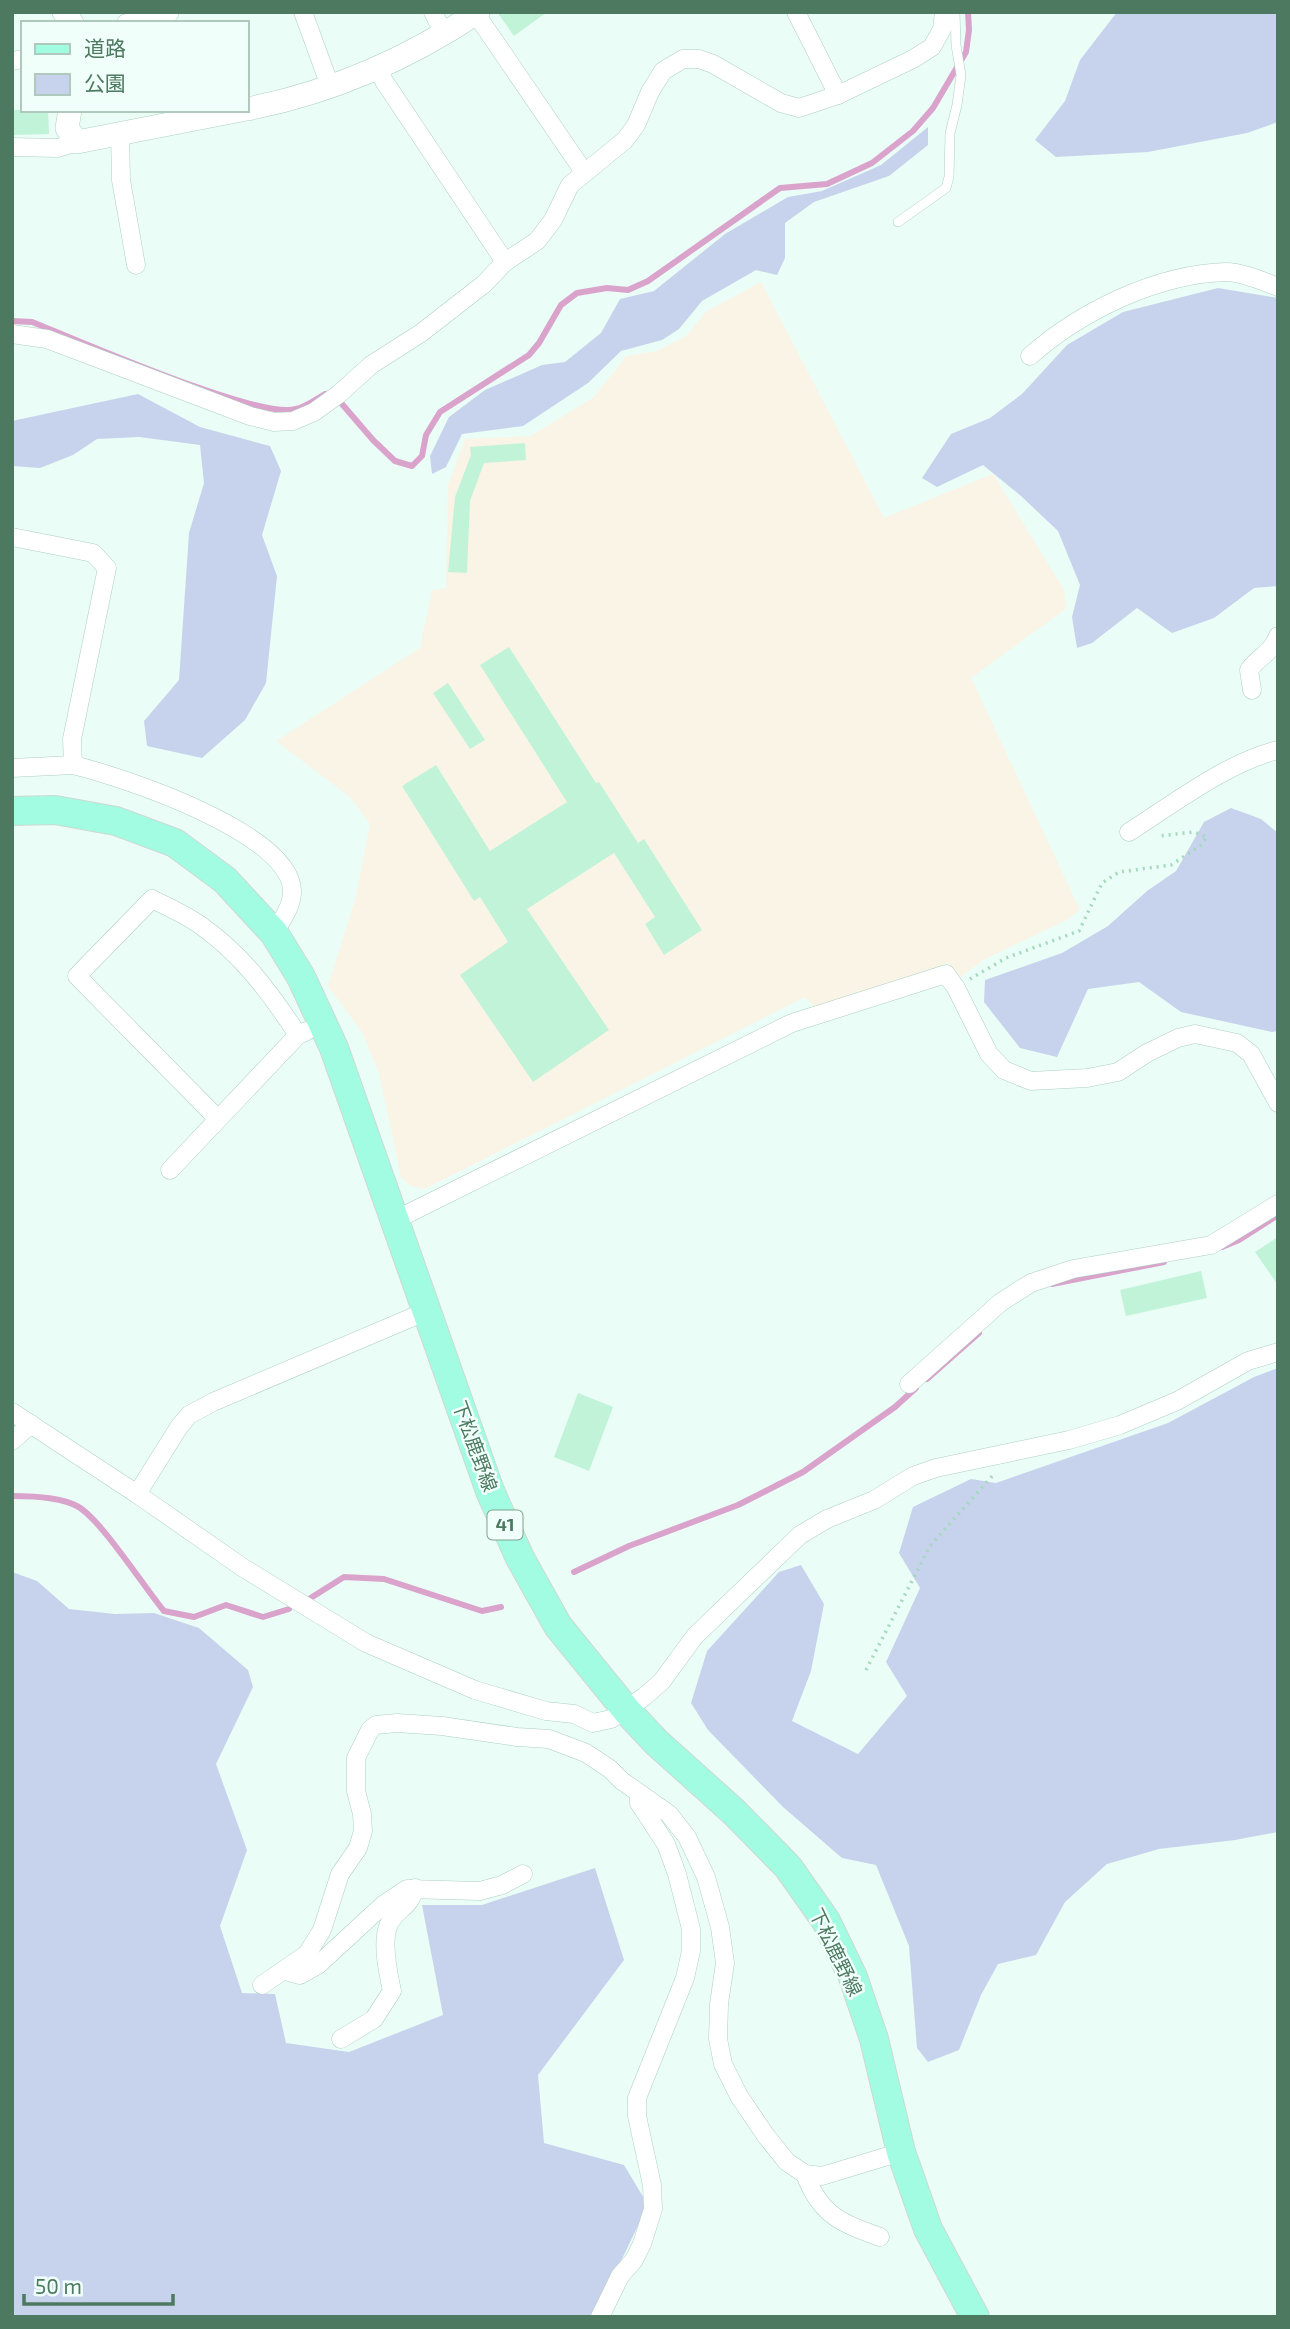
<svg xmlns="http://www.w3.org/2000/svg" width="1290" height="2329" font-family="'Exo 2','Noto Sans JP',sans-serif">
	<rect width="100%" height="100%" fill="#eafdf7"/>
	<path fill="#faf4e6" d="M761,282L884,518L993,474L1064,590L1067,608L971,678L1080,910L1067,920L983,960L959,978L949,963L814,1007L805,997L425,1189L410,1186L401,1177L379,1073L362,1032L328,986L355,900L370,824L350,797L276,741L420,648L432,590L446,588L448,485L465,439L531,436L594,397L626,356L657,351L686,336L707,311Z"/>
	<g fill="#c7d3ec">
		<path d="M1117,12H1278V122L1247,133L1148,152L1056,157L1035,140L1065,101L1080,60Z"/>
		<path d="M928,127V145L889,176L814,202L785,223V258L777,275L756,270L702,301L679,329L662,340L621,351L588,383L523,426L462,434L446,467L432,474L430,456L449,417L485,390L542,365L565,362L601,333L620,299L654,291L725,234L788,197L822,191L881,165Z"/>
		<path d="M1218,288L1278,298V586L1254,588L1214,618L1172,633L1137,608L1092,643L1077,648L1072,617L1080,585L1058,531L1021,496L983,465L937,487L922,478L951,434L990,418L1022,394L1067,345L1123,312Z"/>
		<path d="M138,394L200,427L270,446L281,471L262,535L277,576L266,683L245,720L202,758L147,746L144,721L179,680L189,533L204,483L200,445L139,437L97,439L73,455L40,468L12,466V421Z"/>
		<path d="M1231,808L1261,819L1278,833V1031L1272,1032L1181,1012L1139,982L1088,989L1057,1057L1020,1048L984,1002L985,980L1062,953L1108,926L1147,891L1176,871L1204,822Z"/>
		<path d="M1278,1368V1832L1235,1840L1159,1849L1107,1864L1065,1902L1036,1955L998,1964L981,1995L959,2050L928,2062L917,2048L909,1946L876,1865L842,1858L783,1807L708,1730L691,1703L707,1651L779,1572L801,1565L824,1604L811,1671L792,1721L858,1754L907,1696L886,1662L920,1588L899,1553L913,1507L971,1479L996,1483L1168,1423L1254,1377Z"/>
		<path d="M12,1572L37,1581L69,1609L115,1614L154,1613L199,1628L248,1670L253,1687L216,1764L247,1850L220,1926L242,1993L275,1994L286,2043L349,2052L443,2015L422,1905H482L595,1868L624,1960L538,2075L544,2143L624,2165L648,2205L606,2292L604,2317H12Z"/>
	</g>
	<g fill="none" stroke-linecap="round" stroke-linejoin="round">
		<g stroke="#daa3cc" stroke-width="6">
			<path d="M12,321L32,322C78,340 258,420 296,409C306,407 316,399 325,394"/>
			<path d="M342,404L373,440L395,461L412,466L422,456L426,435L440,412L529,355L539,343L561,305L577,293L607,288L628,290L648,281L780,188L827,184L872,163L913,131L933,108L966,52L969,30L968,12"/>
			<path d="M1222,1247L1239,1240L1278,1215"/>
			<path d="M1052,1284L1164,1262"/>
			<path d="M927,1379L979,1333"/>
			<path d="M12,1496C31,1496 60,1497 77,1506C100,1518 144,1587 164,1611L194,1617L226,1605L263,1617L289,1609"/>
			<path d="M574,1572L629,1546L738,1505L803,1472L895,1407L916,1388"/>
			<path d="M309,1599L344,1577L384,1579L482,1611L501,1607"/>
		</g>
	</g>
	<g fill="#c1f3d9">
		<path d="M497,12H547L514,36Z"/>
		<path d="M12,110H48L49,134L12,135Z"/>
		<path d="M525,443L526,460L484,463L470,501L467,573L448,572L455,497L471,455L470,447Z"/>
		<path d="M509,647L596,783L599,782L638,843L644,839L702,930L664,955L645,924L655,917L614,853L527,909L609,1030L533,1082L460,975L508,942L480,897L474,901L402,786L436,765L490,851L567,802L480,665Z"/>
		<path d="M448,683L485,740L470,749L433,693Z"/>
		<path d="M1278,1237V1285L1255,1252Z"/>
		<path d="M1201,1271L1207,1298L1126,1316L1120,1290Z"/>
		<path d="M578,1393L613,1407L589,1471L554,1457Z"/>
	</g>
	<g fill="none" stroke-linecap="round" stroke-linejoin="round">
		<defs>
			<path id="service" d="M898,222L946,188L949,177L950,133L957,105L961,75L956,45L955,12"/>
			<g id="minor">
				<path d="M303,12L330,86"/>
				<path d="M433,12L444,34"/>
				<path d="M796,12L838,95"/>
				<path d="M476,14L584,172"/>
				<path d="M126,23L167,16L170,12"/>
				<path d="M12,61L23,59"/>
				<path d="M378,68L384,81L505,262"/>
				<path d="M120,134L121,180L136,265"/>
				<path d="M12,147L58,148L77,142"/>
				<path d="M12,334L47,339L250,416L274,422L293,421L314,412L339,394L371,365L421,333L484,284L505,262L537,241L553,220L570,185L625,140L636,125L650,92L663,71L683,59H699L713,64L781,103L799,108L838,95L913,59L932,47L942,29L944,12"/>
				<path d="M1030,356C1081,311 1157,274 1226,272C1242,272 1262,281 1278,287"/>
				<path d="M12,537L93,553L107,568L72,739L73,765L12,768"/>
				<path d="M1252,690L1249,670C1259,656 1271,654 1278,636"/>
				<path d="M73,765C119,776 297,834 292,894C291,908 281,921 274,933"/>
				<path d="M1129,832C1173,804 1228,762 1278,750"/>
				<path d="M218,1119L77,976L152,899C168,907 186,915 200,925C242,954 271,994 298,1035"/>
				<path d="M170,1170L298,1035L307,1031"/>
				<path d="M395,1220L792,1023L946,974L956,988L989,1054L1004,1070L1031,1081L1087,1078L1118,1072L1147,1053L1178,1038L1195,1034L1237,1043L1251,1054L1278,1103"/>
				<path d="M909,1384L1001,1302L1031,1283L1073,1269L1211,1245L1278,1204"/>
				<path d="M12,1412L137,1494L242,1567L366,1643L475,1690L546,1711L574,1714L593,1723L611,1719L644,1697L662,1681L695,1636L800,1535L827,1519L874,1500L913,1476L936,1468L1069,1440L1120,1425L1177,1401L1248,1361L1278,1352"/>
				<path d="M12,1441L31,1424"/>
				<path d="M137,1494L179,1427L189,1415L213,1402L427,1311"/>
				<path d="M286,1971L300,1975L318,1965L383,1905L407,1889L480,1891L502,1885L523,1874"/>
				<path d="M262,1985L307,1954L322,1930L340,1874L358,1848L363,1831L362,1814L356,1791V1758L370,1730L376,1725L397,1723L442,1726L517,1737L549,1739L586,1753L610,1769L622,1781L669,1814L687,1837L706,1877L720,1927L725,1963L719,2004L718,2039L723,2064L739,2096L766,2136L787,2162L805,2174L822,2176L901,2152"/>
				<path d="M341,2039L374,2019L392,1991C388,1973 381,1941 389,1924C397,1908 409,1909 415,1888"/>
				<path d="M805,2174C820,2215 841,2223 880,2237"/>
				<path d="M600,2317L620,2276L634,2260L642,2244L653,2209L652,2185L637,2116V2098L685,1978L691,1951V1929L677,1874L666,1844L639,1803V1793"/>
			</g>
			<g id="tertiary">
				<path d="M64,12L72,23"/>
				<path d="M247,109C329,93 408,59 478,12"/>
				<path d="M70,110L67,128L77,142L241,110"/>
			</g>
			<path id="primary" d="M12,811L55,810L116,821L175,843L225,880L274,933L301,977L334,1048L490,1491L520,1558L558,1626L627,1711L656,1742L734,1812L788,1867L826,1921L853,1977L874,2039L901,2152L928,2229L975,2317"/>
		</defs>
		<use href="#service" stroke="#aed0c0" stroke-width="10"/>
		<use href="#minor" stroke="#aed0c0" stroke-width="19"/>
		<use href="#tertiary" stroke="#aed0c0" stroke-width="24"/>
		<use href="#primary" stroke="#cdd9d2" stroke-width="30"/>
		<g stroke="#a3d9bd" stroke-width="3.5" stroke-dasharray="2 5" stroke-linecap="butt">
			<path d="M970,979L1006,958L1079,931L1102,883L1119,872L1171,865L1200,846L1207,837L1194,832L1159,836"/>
			<path d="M866,1670L930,1546L994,1474"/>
		</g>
		<use href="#service" stroke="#fff" stroke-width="9"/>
		<use href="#minor" stroke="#fff" stroke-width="18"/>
		<use href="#tertiary" stroke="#fff" stroke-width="23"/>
		<use href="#primary" stroke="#a2fce2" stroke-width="28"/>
	</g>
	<g text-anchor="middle" stroke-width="5" stroke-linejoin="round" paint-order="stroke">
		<rect fill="#f1fffb" stroke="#7ea18e" stroke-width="2" x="487.5" y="1510.5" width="35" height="29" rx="5"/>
		<g font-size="18" font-weight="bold" fill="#4c7960">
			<text x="505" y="1531">41</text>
		</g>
		<g font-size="19" fill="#4c7960" stroke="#f1fffb">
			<text transform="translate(475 1446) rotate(70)" y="7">下松鹿野線</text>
			<text transform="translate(836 1952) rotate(64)" y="7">下松鹿野線</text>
		</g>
	</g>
	<rect width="1290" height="2329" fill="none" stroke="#4c7960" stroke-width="28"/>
	<rect x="21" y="21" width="228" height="91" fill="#f1fffb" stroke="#afc9bd" stroke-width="2"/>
	<rect x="35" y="44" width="35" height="10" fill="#a2fce2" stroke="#afc9bd" stroke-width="2"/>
	<text x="84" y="56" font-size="21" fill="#4c7960">道路</text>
	<rect x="35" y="74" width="35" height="21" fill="#c7d3ec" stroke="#afc9bd" stroke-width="2"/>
	<text x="84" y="91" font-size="21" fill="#4c7960">公園</text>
	<path d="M24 2294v10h149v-10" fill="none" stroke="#4c7960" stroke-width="3.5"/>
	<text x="35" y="2294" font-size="21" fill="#4c7960" stroke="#f1fffb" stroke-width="5" paint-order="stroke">50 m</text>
</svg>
